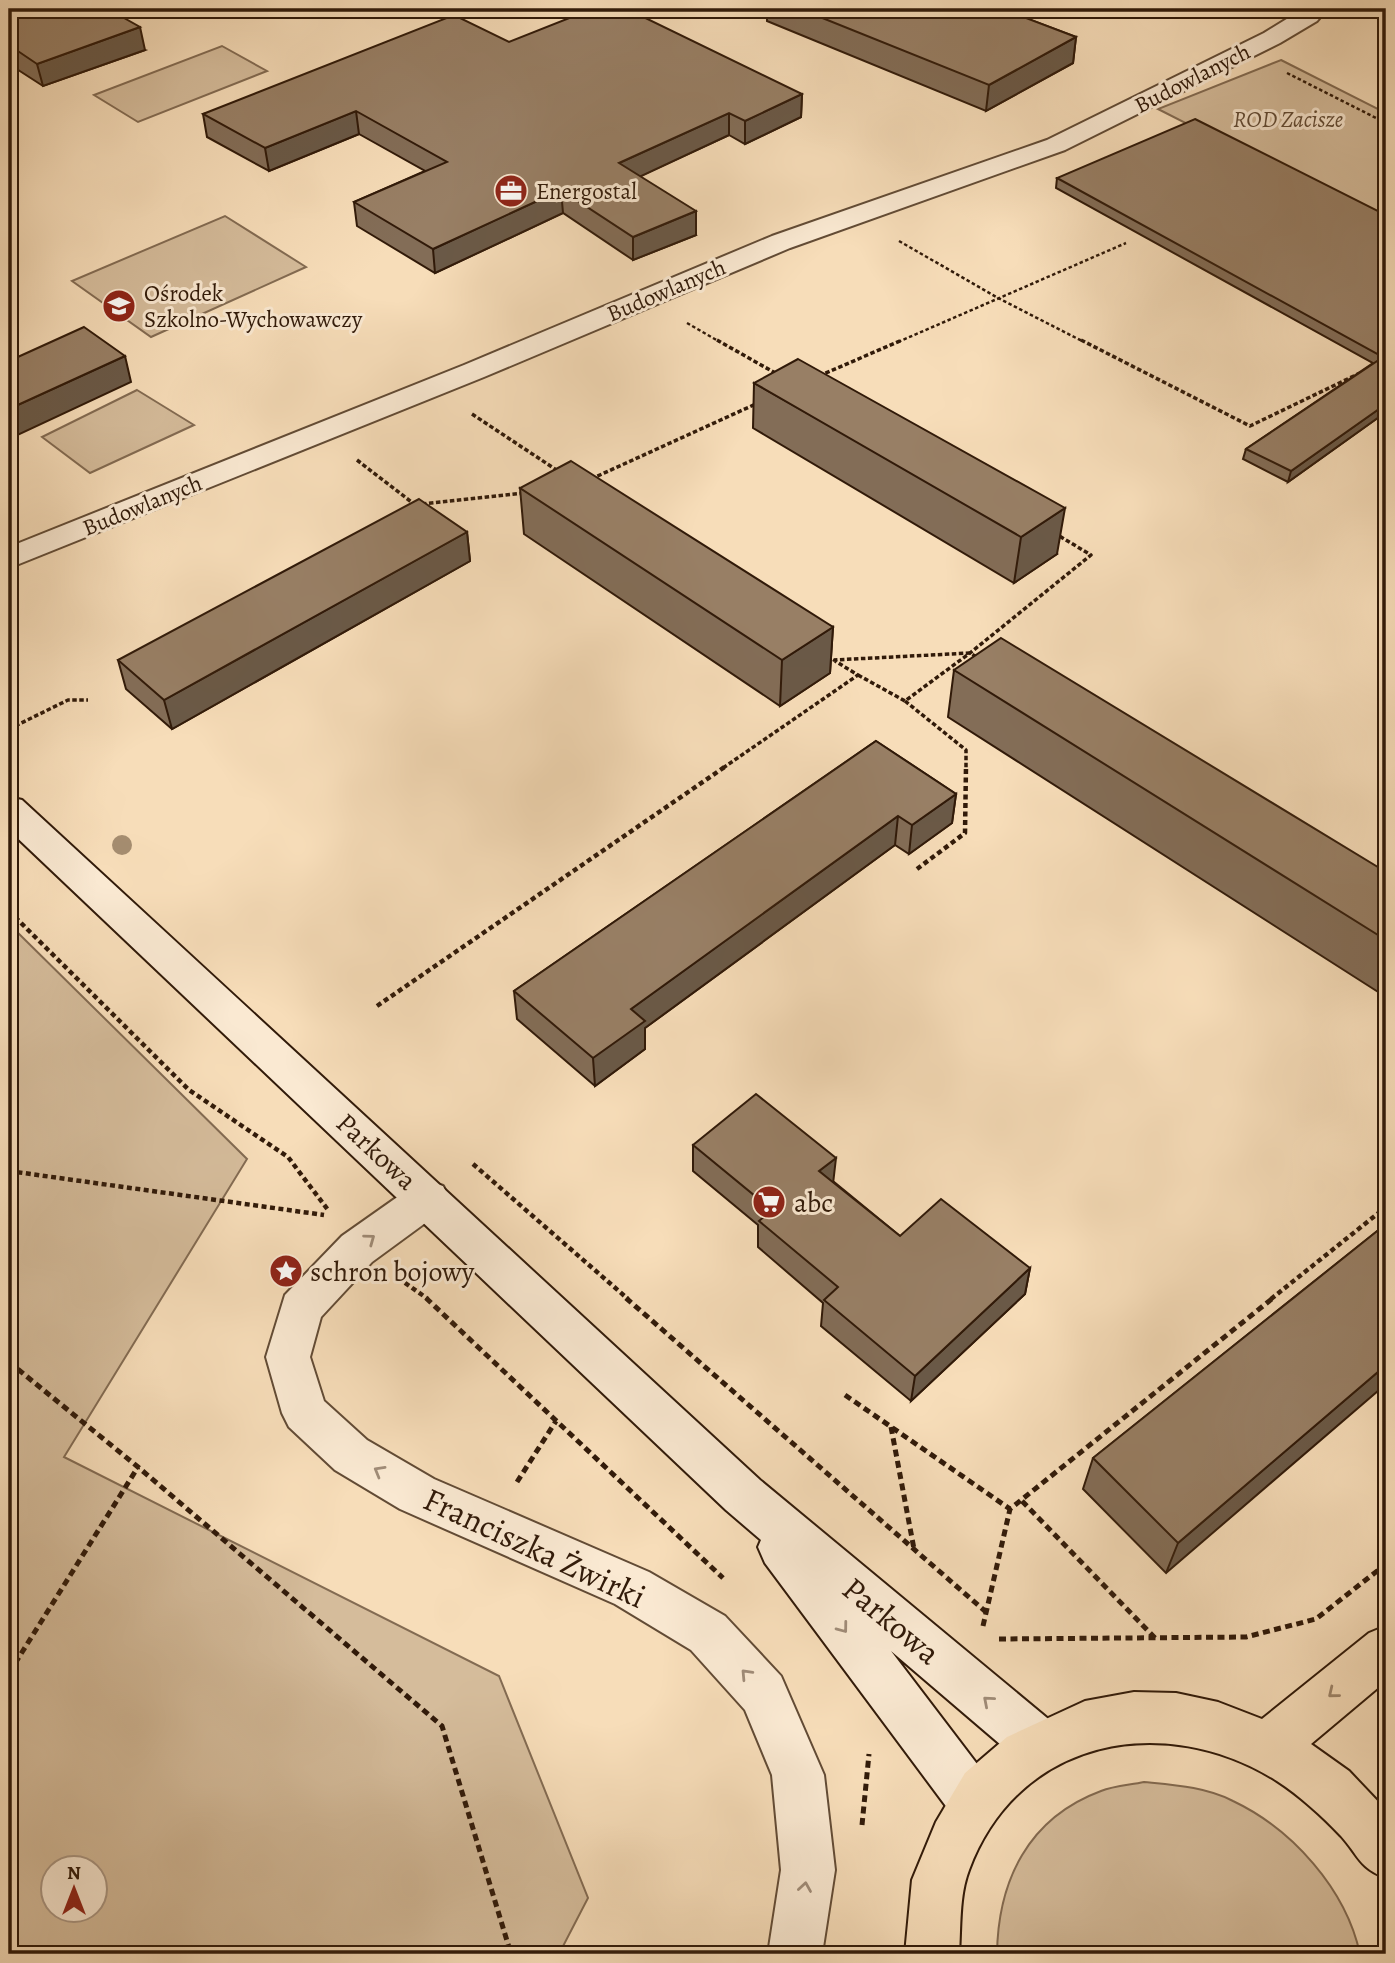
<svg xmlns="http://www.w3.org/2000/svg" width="1395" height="1963" font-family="Alegreya,serif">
	<rect width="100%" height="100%" fill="#f7ddb9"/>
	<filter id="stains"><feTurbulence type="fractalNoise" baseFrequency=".00286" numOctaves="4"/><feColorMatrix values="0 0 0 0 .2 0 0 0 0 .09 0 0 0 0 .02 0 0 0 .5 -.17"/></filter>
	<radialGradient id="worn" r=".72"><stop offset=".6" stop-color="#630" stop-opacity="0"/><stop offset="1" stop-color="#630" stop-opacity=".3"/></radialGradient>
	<g fill="#d5bc9b" stroke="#836b52" stroke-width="2" fill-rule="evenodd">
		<path d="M222,46L267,71L138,122L94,95Z"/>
		<path d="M1281,60L1386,113V225L1158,109Z"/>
		<path d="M225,216L306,267L151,337L72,281Z"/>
		<path d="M137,390L194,425L90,473L42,437Z"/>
		<path d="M9,924L247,1159L64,1457L499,1676L588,1898L559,1954H9ZM94,1868V1910H52V1868Z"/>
		<path d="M1144,1782C1174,1785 1206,1787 1233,1801C1292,1829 1346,1889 1360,1954H997C998,1881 1028,1818 1101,1791C1114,1786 1130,1785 1144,1782Z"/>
	</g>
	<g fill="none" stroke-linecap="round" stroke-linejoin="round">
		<defs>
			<g id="street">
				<path d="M1303,9H1327L1317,21L1280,43L1065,150L790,248L484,377L9,568V547L464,365L772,236L1047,140L1264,33Z"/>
				<path d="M428,1181L443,1186L449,1198L443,1210L372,1262L321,1317L310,1357L324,1401L367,1440L434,1479L649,1572L725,1616L781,1676L824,1775L835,1870L822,1954H768L781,1870L772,1775L745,1710L691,1650L615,1604L400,1509L335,1470L289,1427L282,1413L266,1357L285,1295L342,1236L413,1186Z"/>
			</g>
			<path id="secondary" d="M9,797L22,800L760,1480L1058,1727L1066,1745L1058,1763L1040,1771L1022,1763L891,1651L993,1785L1001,1803L993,1821L975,1829L957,1821L765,1563L758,1547L761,1540L726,1510L9,830Z"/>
			<path id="primary" d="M1386,1626V1681L1311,1744L1349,1771L1386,1810V1878C1359,1868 1359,1856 1341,1836C1322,1816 1300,1796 1277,1781C1164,1710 1018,1738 969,1870C959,1896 961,1927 959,1954H905L912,1880L936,1822L965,1773L1007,1737L1085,1701L1134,1692L1176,1693L1218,1702L1262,1719L1369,1633Z"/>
		</defs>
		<use href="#street" stroke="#624b35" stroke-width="4"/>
		<use href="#secondary" stroke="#311a09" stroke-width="4"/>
		<use href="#primary" stroke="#311a09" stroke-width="4"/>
		<g stroke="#311a09" stroke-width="2.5" stroke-dasharray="3.5 2.5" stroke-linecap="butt">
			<path d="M1287,73L1386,123"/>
			<path d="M899,241L998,298L1084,342"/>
			<path d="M687,323L720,342"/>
			<path d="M898,342L1126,243"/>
		</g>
		<g stroke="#311a09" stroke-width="3.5" stroke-dasharray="4.5 2.5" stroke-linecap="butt">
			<path d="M717,340L777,374"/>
			<path d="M1081,340L1250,426L1360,373"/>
			<path d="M819,376L902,340"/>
			<path d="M472,414L558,471"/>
			<path d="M357,460L414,504"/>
			<path d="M591,479L758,403"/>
			<path d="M422,504L524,493"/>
			<path d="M827,656L834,660L970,653L980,659"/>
			<path d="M858,675L905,701L970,653L1091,555L1056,534"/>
			<path d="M905,701L966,750V768"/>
			<path d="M9,729L68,700H88"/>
			<path d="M723,768L858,675L835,661"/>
		</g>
		<g stroke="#311a09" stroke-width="4.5" stroke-dasharray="5 3.5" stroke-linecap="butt">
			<path d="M917,869L965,833L966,766"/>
			<path d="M9,911L189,1090L288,1157L328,1210"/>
			<path d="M377,1006L726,766"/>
			<path d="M473,1164L628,1299"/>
			<path d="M9,1171L324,1215"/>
			<path d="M398,1278L428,1299"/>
			<path d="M1271,1299L1386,1207"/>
		</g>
		<g stroke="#311a09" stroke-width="5" stroke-dasharray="7 4.5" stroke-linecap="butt">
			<path d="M426,1298L723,1578"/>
			<path d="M626,1298L986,1612"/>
			<path d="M9,1362L138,1467L442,1726L511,1954"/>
			<path d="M845,1395L1010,1509"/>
			<path d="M891,1427L914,1549"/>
			<path d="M517,1482L556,1421"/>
			<path d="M1022,1501L1155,1638"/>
			<path d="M983,1626L1010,1509L1273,1298"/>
			<path d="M999,1639L1246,1637L1316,1619L1386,1564"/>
			<path d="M9,1673L138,1467"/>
			<path d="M862,1825L869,1754"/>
		</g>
		<use href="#street" fill="#fae9d2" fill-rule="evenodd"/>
		<use href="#secondary" fill="#fae9d2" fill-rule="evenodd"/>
		<use href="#primary" fill="#f7ddb9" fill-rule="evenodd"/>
	</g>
	<circle fill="#a58d70" cx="122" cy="845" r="10"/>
	<g fill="#836d57" stroke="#311a09" stroke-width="2">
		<path d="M9,9L145,50L43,86L9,64Z"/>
		<path d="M767,9H1002L1076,37L1073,63L986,111L767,21Z"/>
		<path d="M509,42L802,94L801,117L745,144L729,135L640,176L696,235L633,260L563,213L435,273L357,226L354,202L425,171L359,134L269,171L207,137L203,114Z"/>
		<path d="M1057,178L1386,215V412L1288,482L1243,459L1246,449L1373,363L1056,188Z"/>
		<path d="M754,383L1057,554L1014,583L753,428Z"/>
		<path d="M520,488L833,627L830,673L780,706L524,534Z"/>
		<path d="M467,532L470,561L172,729L126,689L118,660Z"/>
		<path d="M954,670L1386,872V997L948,717Z"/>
		<path d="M876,741L956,794L952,823L909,854L895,845L645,1028V1049L595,1086L517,1019L514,991Z"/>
		<path d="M693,1145L834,1182L900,1236L1030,1268L1025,1294L911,1401L821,1326L823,1303L758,1247V1225L693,1171Z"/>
		<path d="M1386,1224L1166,1573L1083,1489L1093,1458Z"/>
	</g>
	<g fill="#6a5947" stroke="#311a09" stroke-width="2">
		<path d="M140,27L145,50L43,86L37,64Z"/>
		<path d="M1076,37L1073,63L986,111L989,85Z"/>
		<path d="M802,94L801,117L745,144V121Z"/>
		<path d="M356,111L359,134L269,171L265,148Z"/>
		<path d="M729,113V135L620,186L619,163Z"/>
		<path d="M561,190L563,213L435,273L433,249Z"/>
		<path d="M696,211V235L633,260V237Z"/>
		<path d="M125,356L131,382L9,439V409Z"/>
		<path d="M1386,404V412L1288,482L1291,471Z"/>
		<path d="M1065,508L1057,554L1014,583L1021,537Z"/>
		<path d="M467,532L470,561L172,729L164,700Z"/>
		<path d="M833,627L830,673L780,706L782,660Z"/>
		<path d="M956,794L952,823L909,854L912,825Z"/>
		<path d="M898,816L895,845L645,1028V1049L595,1086L593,1058L631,1009Z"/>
		<path d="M836,1158L833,1184L819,1171Z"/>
		<path d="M1030,1268L1025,1294L911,1401L915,1376Z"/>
		<path d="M1386,1365V1384L1166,1573L1178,1543Z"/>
	</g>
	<g fill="#987f65" stroke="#311a09" stroke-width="2">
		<path d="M9,9H108L140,27L37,64L9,45Z"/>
		<path d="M592,9H627L802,94L745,121L729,113L619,163L696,211L633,237L561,190L433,249L354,202L447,162L356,111L265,148L203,114L454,15L509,42Z"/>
		<path d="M800,9H1002L1076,37L989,85Z"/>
		<path d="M1195,119L1386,215V404L1291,471L1246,449L1383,357L1057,178Z"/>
		<path d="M84,327L125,356L9,409V361Z"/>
		<path d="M798,359L1065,508L1021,537L754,383Z"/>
		<path d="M571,461L833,627L782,660L520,488Z"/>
		<path d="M419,499L467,532L164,700L118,660Z"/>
		<path d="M1001,638L1386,872V940L954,670Z"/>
		<path d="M876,741L956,794L912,825L898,816L631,1009L645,1021L593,1058L514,991Z"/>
		<path d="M756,1094L836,1158L819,1171L900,1236L941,1199L1030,1268L915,1376L824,1300L838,1287L759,1221L772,1210L693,1145Z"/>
		<path d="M1386,1224V1365L1178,1543L1093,1458Z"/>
	</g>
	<defs><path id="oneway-chevron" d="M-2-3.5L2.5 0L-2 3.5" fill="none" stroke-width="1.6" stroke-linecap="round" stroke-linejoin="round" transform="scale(1.75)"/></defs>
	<g stroke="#a08c78">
		<use href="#oneway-chevron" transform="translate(370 1239) rotate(-36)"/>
		<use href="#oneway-chevron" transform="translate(379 1471) rotate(-150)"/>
		<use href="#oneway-chevron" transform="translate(843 1628) rotate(53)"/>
		<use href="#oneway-chevron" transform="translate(746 1674) rotate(-133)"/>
		<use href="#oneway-chevron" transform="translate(988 1701) rotate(-139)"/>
		<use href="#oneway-chevron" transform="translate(805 1887) rotate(-81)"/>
	</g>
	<use stroke="#9e856a" href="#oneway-chevron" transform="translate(1333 1693) rotate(141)"/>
	<defs>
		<symbol id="office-disc" viewBox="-11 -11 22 22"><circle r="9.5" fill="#8f2418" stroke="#fae9d2"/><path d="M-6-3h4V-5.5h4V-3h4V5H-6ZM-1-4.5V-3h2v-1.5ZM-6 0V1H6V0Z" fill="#fff"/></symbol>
		<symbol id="school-disc" viewBox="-11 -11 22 22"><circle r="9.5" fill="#8f2418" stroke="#fae9d2"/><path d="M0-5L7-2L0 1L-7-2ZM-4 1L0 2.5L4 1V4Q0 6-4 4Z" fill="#fff"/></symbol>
		<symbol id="supermarket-disc" viewBox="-11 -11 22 22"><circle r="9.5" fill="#8f2418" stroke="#fae9d2"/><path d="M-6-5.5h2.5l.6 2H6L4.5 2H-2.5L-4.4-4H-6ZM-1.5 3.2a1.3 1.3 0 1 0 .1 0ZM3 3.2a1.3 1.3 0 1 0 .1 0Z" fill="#fff"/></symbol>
		<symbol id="sight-disc" viewBox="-11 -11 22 22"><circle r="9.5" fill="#8f2418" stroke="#fae9d2"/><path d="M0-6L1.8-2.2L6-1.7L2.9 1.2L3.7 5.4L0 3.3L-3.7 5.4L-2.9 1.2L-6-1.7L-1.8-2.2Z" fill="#fff"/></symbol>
	</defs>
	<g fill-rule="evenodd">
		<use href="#office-disc" x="492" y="172" width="38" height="38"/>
		<use href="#school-disc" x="100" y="287" width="38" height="38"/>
		<use href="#supermarket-disc" x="750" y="1183" width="38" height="38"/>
		<use href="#sight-disc" x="267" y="1252" width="38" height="38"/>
	</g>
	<g text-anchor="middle" stroke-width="6" stroke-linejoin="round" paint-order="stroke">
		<g font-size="23" fill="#311a09" stroke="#fae9d2">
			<text transform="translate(1192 78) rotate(-27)" y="8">Budowlanych</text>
			<text transform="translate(666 290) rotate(-23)" y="8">Budowlanych</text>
			<text transform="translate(142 505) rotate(-22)" y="8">Budowlanych</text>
		</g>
		<g font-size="23" font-style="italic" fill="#624b35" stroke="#fae9d2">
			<text x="1288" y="127">ROD Zacisze</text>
		</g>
		<g font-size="23" fill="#311a09" stroke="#fae9d2" text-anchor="start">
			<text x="536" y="199">Energostal</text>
			<text x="144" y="301">Ośrodek<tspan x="144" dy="26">Szkolno-Wychowawczy</tspan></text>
		</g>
		<g font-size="28" fill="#311a09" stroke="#fae9d2">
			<text transform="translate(377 1151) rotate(43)" y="10">Parkowa</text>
		</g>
		<g font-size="28" fill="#311a09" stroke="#fae9d2" text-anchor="start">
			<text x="794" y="1212">abc</text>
			<text x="310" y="1281">schron bojowy</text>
		</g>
		<g font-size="33" fill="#311a09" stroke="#fae9d2">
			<text transform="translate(535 1547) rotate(25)" y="12">Franciszka Żwirki</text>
			<text transform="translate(892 1620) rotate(40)" y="12">Parkowa</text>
		</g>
	</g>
	<rect width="1395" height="1963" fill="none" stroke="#f7ddb9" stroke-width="35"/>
	<rect x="10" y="10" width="1374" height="1942" fill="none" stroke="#311a09" stroke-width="3.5"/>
	<rect x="18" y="18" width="1360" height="1928" fill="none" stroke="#311a09" stroke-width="2"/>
	<g transform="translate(74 1889)"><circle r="33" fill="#fae9d2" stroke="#aa9682" stroke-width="2"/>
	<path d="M0-5L12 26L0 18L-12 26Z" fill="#8f2418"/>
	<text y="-10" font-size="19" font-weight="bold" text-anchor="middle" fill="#311a09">N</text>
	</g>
	<rect width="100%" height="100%" filter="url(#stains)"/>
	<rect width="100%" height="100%" fill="url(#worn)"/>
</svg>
